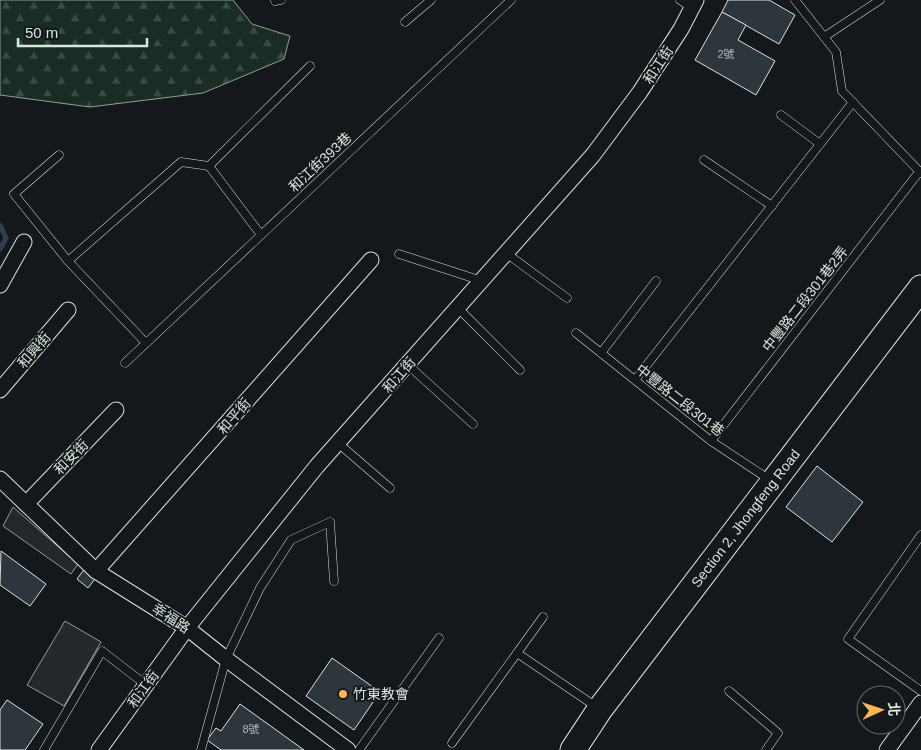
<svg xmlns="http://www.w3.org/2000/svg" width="921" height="750" font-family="Helvetica,'Noto Sans TC',sans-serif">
	<defs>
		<pattern id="forest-firs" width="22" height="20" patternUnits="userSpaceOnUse" patternTransform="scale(1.25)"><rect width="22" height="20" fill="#1a2d24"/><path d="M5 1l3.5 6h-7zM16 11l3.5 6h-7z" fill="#3b4b43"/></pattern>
	</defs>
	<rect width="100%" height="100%" fill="#14181c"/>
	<path fill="url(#forest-firs)" stroke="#939e99" d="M0,0H233L252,24L290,36L284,59L203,93L90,107L0,95Z"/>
	<g fill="#24282b" stroke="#939e99">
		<path d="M13,507L78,564L71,574L3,526Z"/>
		<path d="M65,621L101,642L64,706L27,685Z"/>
	</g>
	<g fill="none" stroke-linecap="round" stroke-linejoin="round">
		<path stroke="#2f3f4d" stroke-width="5" d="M0,225L6,238L0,249"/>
	</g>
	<g fill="#2c363c" stroke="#d8e6dc">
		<path d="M728,0H769L795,15L779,44L722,12Z"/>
		<path d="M722,12L746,25L738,40L775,61L756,95L695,60Z"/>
		<path d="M817,466L863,502L832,542L786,507Z"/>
		<path d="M1,551L46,584L30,606L0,585Z"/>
		<path d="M86,567L97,576L88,588L77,579Z"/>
		<path d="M332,658L380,692L354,730L306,696Z"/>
		<path d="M7,700L43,724L25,750H0V710Z"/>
		<path d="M240,704L304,750H221L207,740L216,728L221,731Z"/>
	</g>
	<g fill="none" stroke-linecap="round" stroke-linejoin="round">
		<defs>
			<g id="service">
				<path d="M680,0L692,8"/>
				<path d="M795,0L836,52L842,91L921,173"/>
				<path d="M275,1L281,0"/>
				<path d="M405,22L431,0"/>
				<path d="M824,37L880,0"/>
				<path d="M781,115L820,144"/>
				<path d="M59,155L14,194L68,261L146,343"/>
				<path d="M704,160L772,206"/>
				<path d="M209,166L261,235"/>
				<path d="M506,253L567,298"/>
				<path d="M399,254L482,281"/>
				<path d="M68,261L181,162L209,166L310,66"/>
				<path d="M458,308L520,370"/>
				<path d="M576,333L711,441L770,480"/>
				<path d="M601,353L656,281"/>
				<path d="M125,363L511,0"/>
				<path d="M408,365L473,424"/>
				<path d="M635,380L853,102"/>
				<path d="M711,441L919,172"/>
				<path d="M338,443L390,488"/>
				<path d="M921,535L848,639L921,691"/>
				<path d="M517,653L598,708"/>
				<path d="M729,691L778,733L766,750"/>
				<path d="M452,743L543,617"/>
				<path d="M44,750L102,651L146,685"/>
				<path d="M201,750L226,659L260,588L291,540L330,522L334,581"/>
				<path d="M359,750L439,638"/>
			</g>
			<g id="minor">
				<path d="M0,285L24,242"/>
				<path d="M0,390L68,310"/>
				<path d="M0,479L96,571L187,628L226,659L348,750"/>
				<path d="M26,504L116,410"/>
				<path d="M96,571L371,260"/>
				<path d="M99,750L187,628L317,466L593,155L640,92L681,29L696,0"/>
				<path d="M887,750L921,703"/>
			</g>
			<g id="primary">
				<path id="s1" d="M573,750L600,709L921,288"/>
			</g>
		</defs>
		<use href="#service" stroke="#d8e6dc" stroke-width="9"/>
		<use href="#minor" stroke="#d8e6dc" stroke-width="17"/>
		<use href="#primary" stroke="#d8e6dc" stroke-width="27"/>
		<use href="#service" stroke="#14181c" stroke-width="8"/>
		<use href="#minor" stroke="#14181c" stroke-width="15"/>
		<use href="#primary" stroke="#14181c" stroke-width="25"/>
	</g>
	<circle fill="#ffb74d" stroke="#14181c" stroke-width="2" cx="343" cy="694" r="5"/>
	<g text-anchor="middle" stroke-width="4" stroke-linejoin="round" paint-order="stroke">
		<g font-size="11" fill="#adbab4">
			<text x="726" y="58">2號</text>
			<text x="251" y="733">8號</text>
		</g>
		<g font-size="14" fill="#d8e6dc" stroke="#14181c">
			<text transform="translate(658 65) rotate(-57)" y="5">和江街</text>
			<text transform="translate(320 162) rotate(-43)" y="5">和江街393巷</text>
			<text transform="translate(805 299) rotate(-52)" y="5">中豐路二段301巷2弄</text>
			<text transform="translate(34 350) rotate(-49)" y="5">和興街</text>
			<text transform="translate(399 375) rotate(-49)" y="5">和江街</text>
			<text transform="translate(680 400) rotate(38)" y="5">中豐路二段301巷</text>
			<text transform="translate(234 416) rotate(-49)" y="5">和平街</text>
			<text transform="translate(71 457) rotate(-46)" y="5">和安街</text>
			<text dy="5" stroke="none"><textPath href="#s1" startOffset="289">Section 2, Jhongfeng Road</textPath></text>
			<text transform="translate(171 618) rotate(33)" y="5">幸福路</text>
			<text transform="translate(143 689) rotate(-54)" y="5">和江街</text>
		</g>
		<g font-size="14" fill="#d8e6dc" stroke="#14181c" text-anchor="start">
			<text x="353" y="699">竹東教會</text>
		</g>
	</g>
	<g transform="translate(881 710) rotate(87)"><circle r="24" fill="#14181c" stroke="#626a69"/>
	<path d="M0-4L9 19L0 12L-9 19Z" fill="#ffb74d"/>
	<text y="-8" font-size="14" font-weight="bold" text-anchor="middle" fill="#d8e6dc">北</text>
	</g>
	<path d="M18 38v8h129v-8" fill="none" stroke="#d8e6dc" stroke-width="2.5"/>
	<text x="25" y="38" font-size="15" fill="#d8e6dc" stroke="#14181c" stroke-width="4" paint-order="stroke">50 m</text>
</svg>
